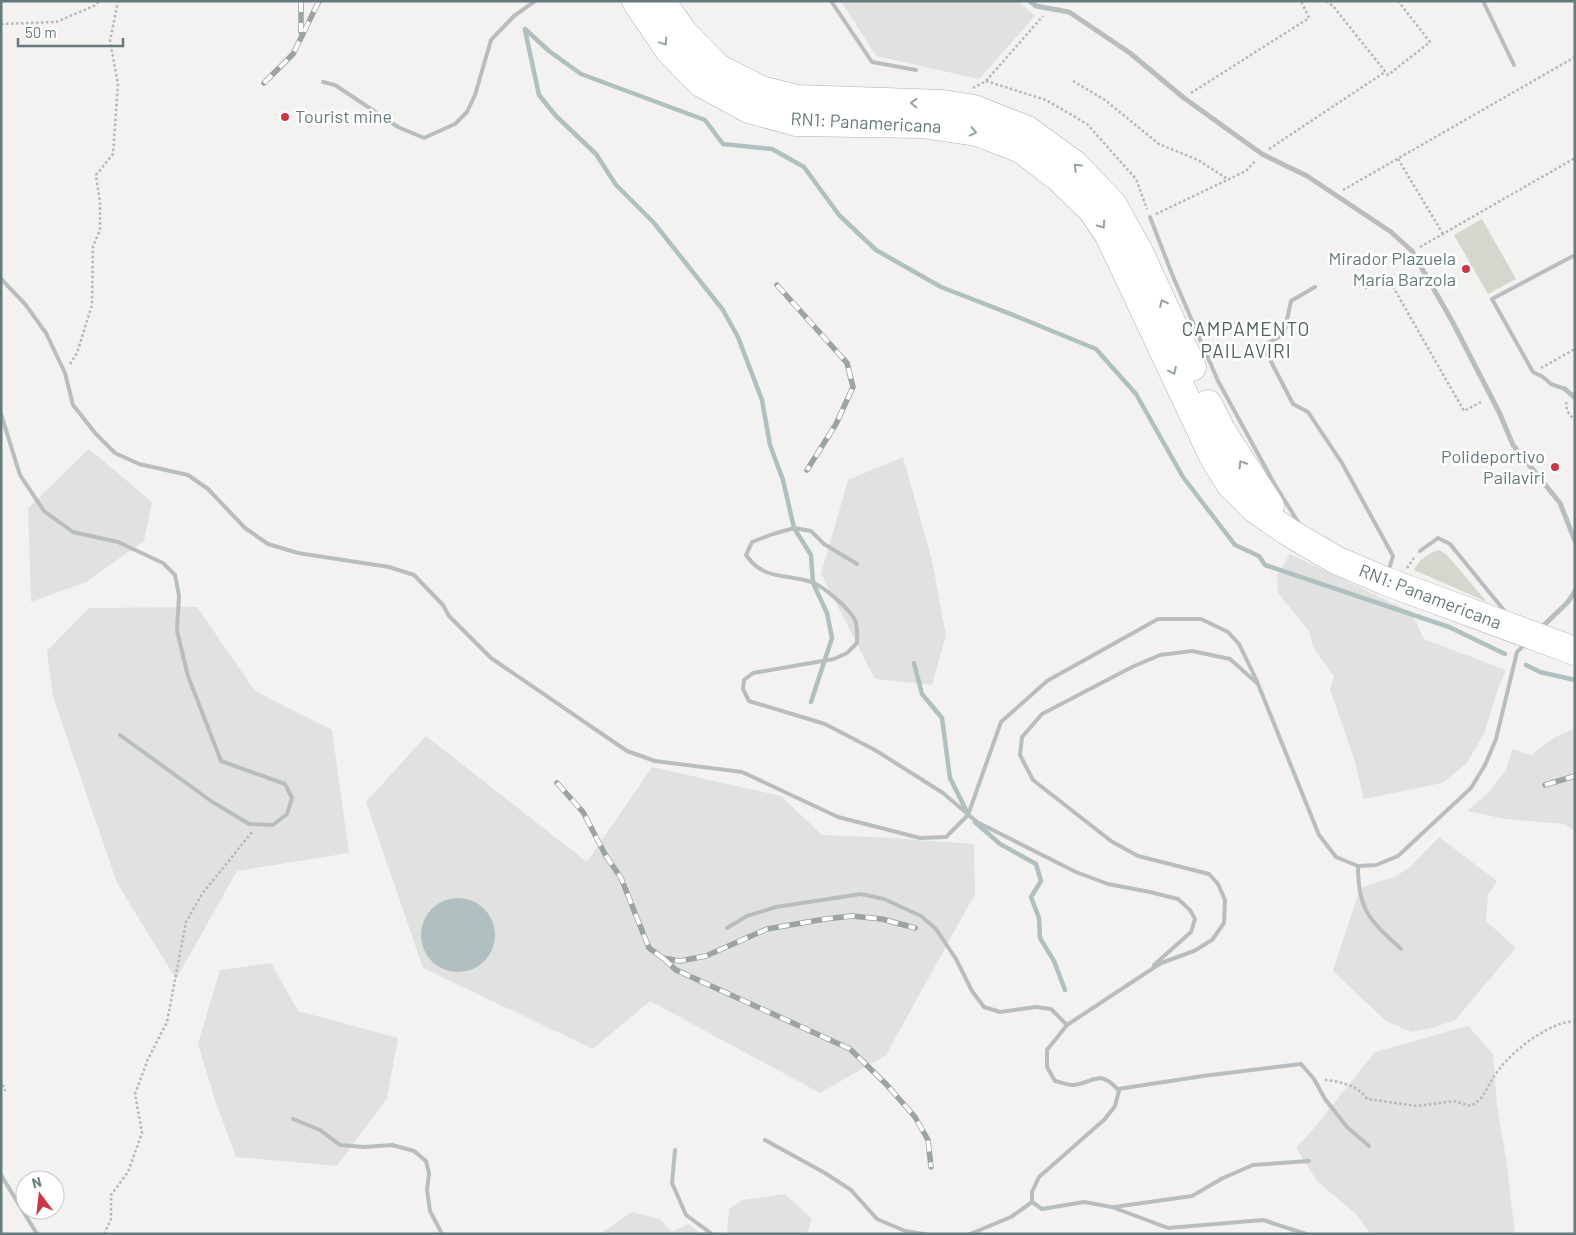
<svg xmlns="http://www.w3.org/2000/svg" width="1576" height="1235" font-family="Barlow,sans-serif">
	<rect width="100%" height="100%" fill="#f3f2f0"/>
	<g fill="#e1e2e0">
		<path d="M841,1H1018L1035,16L979,79L876,56Z"/>
		<path d="M89,449L152,502L144,541L86,582L31,602L28,508Z"/>
		<path d="M903,457L932,560L946,635L932,685L875,679L821,574L848,480Z"/>
		<path d="M1290,554L1411,612L1424,639L1506,670L1499,686L1484,734L1466,764L1442,783L1364,799L1354,759L1330,689L1334,676L1313,647L1309,631L1278,593L1277,575Z"/>
		<path d="M197,607L255,691L332,730L349,853L237,871L176,979L117,883L53,697L47,651L89,608Z"/>
		<path d="M1575,728V831L1564,824L1505,819L1467,811L1487,794L1506,770L1512,749L1531,755L1555,737Z"/>
		<path d="M426,736L587,862L652,767L781,796L822,835L877,837L974,844L975,894L886,1055L820,1093L650,1001L593,1049L423,968L366,802Z"/>
		<path d="M1439,837L1497,881L1488,895L1486,921L1516,948L1455,1020L1432,1028L1412,1032L1386,1021L1333,971L1360,888L1396,876L1409,868Z"/>
		<path d="M271,963L298,1011L398,1038L387,1098L337,1166L236,1157L215,1100L198,1044L220,970Z"/>
		<path d="M1468,1026L1493,1054L1497,1105L1507,1165L1515,1234H1371L1356,1214L1317,1181L1296,1148L1310,1133L1375,1052Z"/>
		<path d="M785,1194L812,1219L807,1234H727L729,1209L742,1200Z"/>
		<path d="M632,1212L660,1219L672,1232L688,1224L701,1234H600Z"/>
	</g>
	<g fill="#d5d7cf">
		<path d="M1482,219L1516,279L1488,294L1454,235Z"/>
		<path d="M1439,550L1447,555L1487,602L1414,570C1419,560 1428,553 1439,550Z"/>
	</g>
	<circle fill="#b0bfbf" cx="458" cy="935" r="37"/>
	<g fill="none" stroke-linecap="round" stroke-linejoin="round">
		<g stroke="#b0bfbf" stroke-width="4.5">
			<path d="M525,29L549,51L581,74L705,120L723,144L772,149L804,167L839,215L876,250L941,287L1018,317L1096,349L1136,394L1183,477L1235,545L1259,556L1265,565L1449,627L1505,654"/>
			<path d="M525,30L539,95L556,116L596,154L616,185L654,223L723,310L738,337L762,400L770,445L783,480L794,528L811,555L813,583L827,613L832,638L811,702"/>
			<path d="M914,663L922,694L942,718L950,778L968,814"/>
			<path d="M1526,665L1540,672L1575,680"/>
			<path d="M975,822L1000,844L1036,864L1041,881L1031,897L1039,918L1040,938L1054,961L1065,990"/>
		</g>
		<defs>
			<g id="trunk">
				<path d="M636,1L669,50L701,83L749,109L796,122L921,124L977,132L1021,149L1058,177L1092,210L1109,235L1214,458L1230,484L1255,509L1290,533L1336,560L1385,581L1575,651"/>
				<path d="M661,1L683,32L718,68L761,90L798,99L943,104L974,109L1027,130L1074,164L1113,205L1139,252L1192,367"/>
				<path d="M1208,404L1221,430L1270,506"/>
			</g>
		</defs>
		<use href="#trunk" stroke="#acb1b2" stroke-width="29"/>
		<g stroke="#b4b8b9" stroke-width="2.5" stroke-dasharray="2.5 2.5" stroke-linecap="butt">
			<path d="M1326,1L1333,6L1388,75L1430,42L1398,1"/>
			<path d="M1,24L56,22L96,5L99,1"/>
			<path d="M986,81L1046,100L1087,124L1136,179L1147,209"/>
			<path d="M1073,81L1105,100L1159,144L1198,160L1229,180"/>
			<path d="M973,88L986,81L1043,16"/>
			<path d="M1191,93L1309,18L1301,1"/>
			<path d="M1269,149L1385,72"/>
			<path d="M1398,159L1443,234"/>
			<path d="M1343,190L1575,57"/>
			<path d="M1156,214L1246,171L1256,160"/>
			<path d="M1420,247L1575,158"/>
			<path d="M1365,288L1388,278L1464,411L1483,401"/>
			<path d="M70,364L77,353L92,305L93,246L100,230V203L96,175L113,154L118,84L110,41L118,1"/>
			<path d="M1541,368L1575,349"/>
			<path d="M1566,402L1567,411L1575,421"/>
			<path d="M1407,568L1414,558"/>
			<path d="M1,1080L5,1091"/>
			<path d="M1325,1080C1339,1081 1359,1086 1367,1099L1417,1106L1454,1101L1471,1106C1487,1096 1485,1089 1495,1075C1507,1056 1535,1034 1555,1026C1561,1023 1568,1022 1575,1021"/>
			<path d="M104,1234L111,1219V1195L128,1172L142,1133L135,1094L148,1059L167,1022L186,922L202,894L252,832"/>
		</g>
		<g stroke="#b8bebf" stroke-width="4">
			<path d="M831,1L872,62L916,70"/>
			<path d="M1483,1L1514,65"/>
			<path d="M323,82L335,85L398,127L424,138L455,124L467,112L475,95L491,40L514,16L535,1"/>
			<path d="M1150,217L1172,274L1218,381L1275,485L1300,525"/>
			<path d="M1,279L25,304L46,333L65,373L73,405L96,434L115,453L139,464L188,475L208,489L245,528L268,544L298,553L389,567L414,575L443,605L449,616L491,658L627,751L655,761L742,772L838,817L920,838L946,837L968,815L1001,722L1047,681L1158,619H1201L1228,632L1239,644L1257,681"/>
			<path d="M1315,287L1291,301L1284,334L1263,346L1293,404L1308,412L1342,463L1393,556L1388,572"/>
			<path d="M1565,389L1551,384L1543,377L1533,372L1492,299L1575,255"/>
			<path d="M1,414L20,475L44,511L73,532L118,542L163,563L175,575L179,596L177,631L188,676L221,761L285,784L292,798L287,814L273,825L249,824L211,801L120,735"/>
			<path d="M1420,551L1438,538L1450,544L1507,614"/>
			<path d="M857,564L824,544L811,531L794,528L773,534L752,542L746,555C764,581 785,573 812,582C824,587 849,608 855,620C858,627 857,636 857,643L847,653L834,659L753,673L744,680L743,689L749,701L825,724L875,750L943,793L977,822L1076,872L1108,884L1150,892L1178,899L1190,910L1195,919L1191,932L1154,965"/>
			<path d="M1358,866C1358,911 1370,920 1401,949"/>
			<path d="M727,928L747,916L776,907L861,894L884,899L921,916L936,929L956,959L972,991L984,1007L1000,1012L1036,1007L1051,1009L1067,1025"/>
			<path d="M1118,1089L1203,1076L1301,1064L1314,1079L1325,1099L1347,1127L1369,1146"/>
			<path d="M293,1119L320,1130L340,1145L364,1147L392,1145L414,1151L426,1161L429,1173L427,1190L430,1211L442,1234"/>
			<path d="M765,1140L825,1173L851,1190L877,1219L905,1231L924,1234"/>
			<path d="M675,1150L672,1183L686,1215L712,1234"/>
			<path d="M1,1175L37,1234"/>
			<path d="M1114,1207L1192,1196L1223,1178L1253,1165L1309,1161"/>
			<path d="M970,1234L1011,1217L1032,1202"/>
			<path d="M1306,1234L1263,1220L1168,1228L1112,1207L1084,1202L1042,1209L1032,1202V1192L1039,1177L1105,1119L1115,1106L1119,1091C1099,1067 1093,1084 1072,1085C1067,1085 1060,1082 1055,1081L1047,1067V1050L1067,1025L1161,963L1194,951L1212,940L1224,923L1225,900L1218,884L1209,874L1138,856L1111,841L1033,780L1020,755L1022,737L1042,714L1132,667L1160,655L1192,651L1230,659L1258,684L1319,835L1336,857L1358,866L1376,865L1398,856L1471,788L1485,765L1496,739L1517,652L1526,643"/>
		</g>
		<g stroke="#b8bebf" stroke-width="5">
			<path d="M1030,1L1036,6L1069,12L1130,53L1184,98L1262,154L1307,176L1391,232L1412,251L1452,321L1499,412L1513,445L1560,503L1575,541"/>
			<path d="M1565,389L1575,398"/>
			<path d="M1540,629L1568,602L1575,591"/>
		</g>
		<use href="#trunk" stroke="#fff" stroke-width="28"/>
		<defs>
			<g id="rail">
				<path d="M301,1V32"/>
				<path d="M264,83L293,54L319,1"/>
				<path d="M777,285L847,363L853,387L836,424L807,470"/>
				<path d="M557,783L583,812L606,856L621,878L649,948L663,958L680,961L706,956L767,929L825,919L852,916L882,919L915,928"/>
				<path d="M1545,785L1575,776"/>
				<path d="M663,958L676,970L850,1049L886,1084L915,1117L928,1140L931,1167"/>
			</g>
		</defs>
		<use href="#rail" stroke="#9ba3a5" stroke-width="5.5"/>
		<use href="#rail" stroke="#fff" stroke-width="4" stroke-dasharray="11" stroke-linecap="butt"/>
	</g>
	<defs><path id="oneway-chevron" d="M-2-3.5L2.5 0L-2 3.5" fill="none" stroke-width="1.6" stroke-linecap="round" stroke-linejoin="round" transform="scale(1.25)"/></defs>
	<g stroke="#94a2a4">
		<use href="#oneway-chevron" transform="translate(664 42) rotate(56)"/>
		<use href="#oneway-chevron" transform="translate(914 103) rotate(-178)"/>
		<use href="#oneway-chevron" transform="translate(973 132) rotate(13)"/>
		<use href="#oneway-chevron" transform="translate(1077 167) rotate(-136)"/>
		<use href="#oneway-chevron" transform="translate(1102 225) rotate(55)"/>
		<use href="#oneway-chevron" transform="translate(1163 303) rotate(-115)"/>
		<use href="#oneway-chevron" transform="translate(1173 371) rotate(65)"/>
		<use href="#oneway-chevron" transform="translate(1242 464) rotate(-122)"/>
	</g>
	<g fill="#cb3845" stroke="#fff" stroke-width="2">
		<circle cx="285" cy="117" r="5"/>
		<circle cx="1466" cy="269" r="5"/>
		<circle cx="1555" cy="467" r="5"/>
	</g>
	<g text-anchor="middle" stroke-width="5" stroke-linejoin="round" paint-order="stroke">
		<g font-size="18" fill="#667a7d" stroke="#fff" text-anchor="end">
			<text x="295" y="123" text-anchor="start">Tourist mine</text>
			<text x="1456" y="265">Mirador Plazuela<tspan x="1456" dy="21">María Barzola</tspan></text>
			<text x="1545" y="463">Polideportivo<tspan x="1545" dy="21">Pailaviri</tspan></text>
		</g>
		<g font-size="18" fill="#667a7d" stroke="#fff">
			<text transform="translate(866 123) rotate(3)" y="6">RN1: Panamericana</text>
			<text transform="translate(1430 597) rotate(21)" y="6">RN1: Panamericana</text>
		</g>
		<g font-size="19" letter-spacing="1" fill="#536163" stroke="#fff">
			<text x="1246" y="336">CAMPAMENTO<tspan x="1246" dy="22">PAILAVIRI</tspan></text>
		</g>
	</g>
	<rect width="1576" height="1235" fill="none" stroke="#667a7d" stroke-width="5"/>
	<g transform="translate(40 1195) rotate(345)"><circle r="24" fill="#ffffff" stroke="#c2cacb"/>
	<path d="M0-4L9 19L0 12L-9 19Z" fill="#cb3845"/>
	<text y="-8" font-size="14" font-weight="bold" text-anchor="middle" fill="#667a7d">N</text>
	</g>
	<path d="M18 38v8h105v-8" fill="none" stroke="#667a7d" stroke-width="2.5"/>
	<text x="25" y="38" font-size="15" fill="#667a7d" stroke="#ffffff" stroke-width="4" paint-order="stroke">50 m</text>
</svg>
